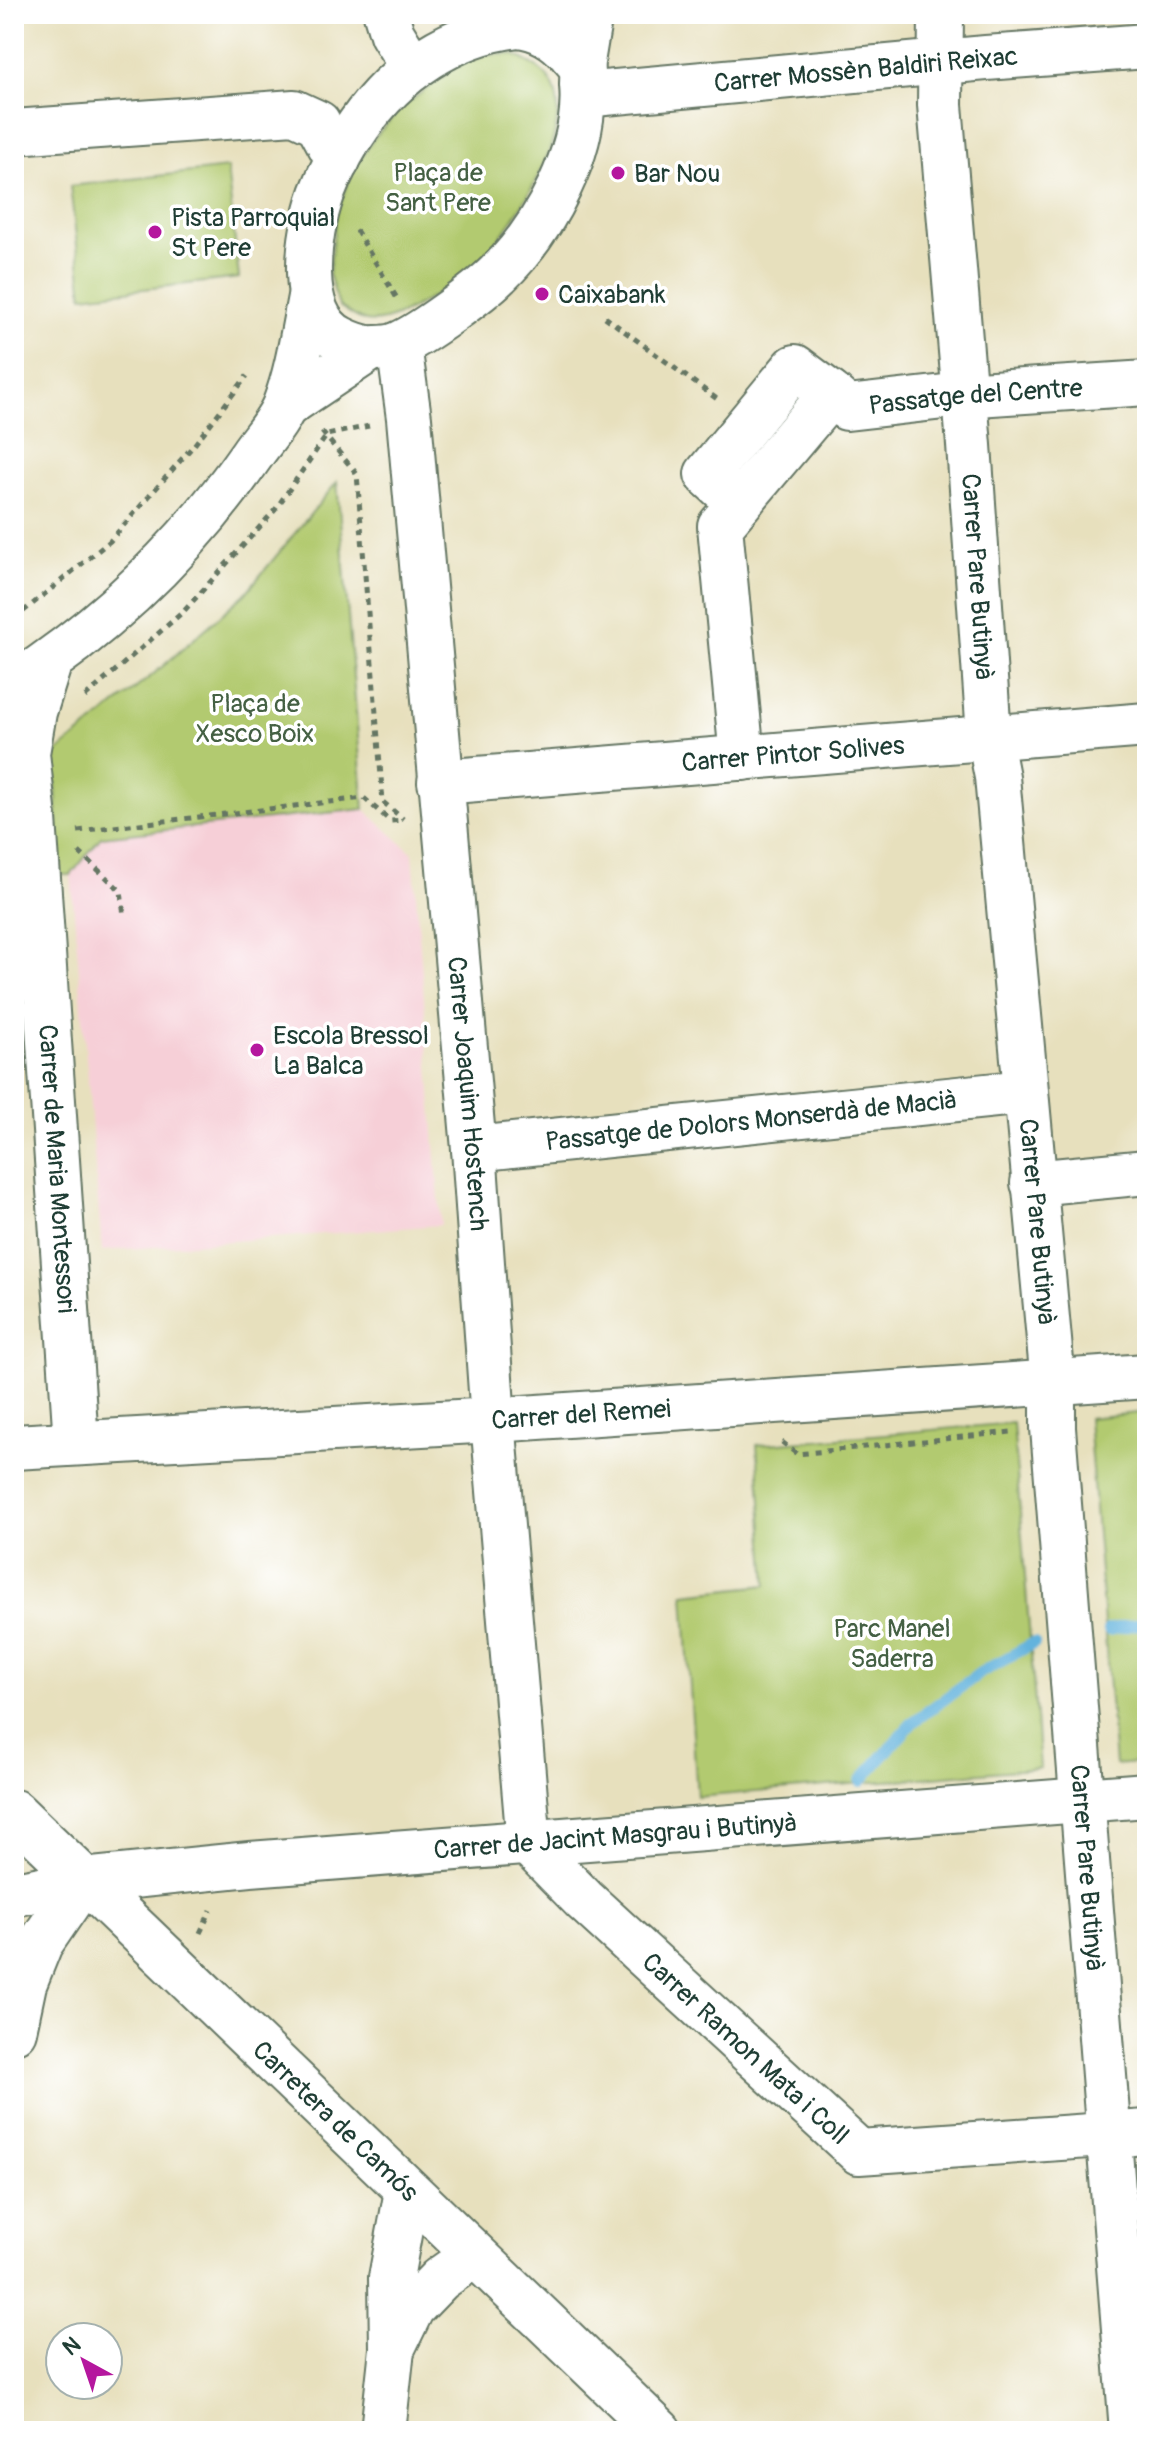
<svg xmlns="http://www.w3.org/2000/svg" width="1161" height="2445" font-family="Pangolin,sans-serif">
	<rect width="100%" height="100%" fill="#fff"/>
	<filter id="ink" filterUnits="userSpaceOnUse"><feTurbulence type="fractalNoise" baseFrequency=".0125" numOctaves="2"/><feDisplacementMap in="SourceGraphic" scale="16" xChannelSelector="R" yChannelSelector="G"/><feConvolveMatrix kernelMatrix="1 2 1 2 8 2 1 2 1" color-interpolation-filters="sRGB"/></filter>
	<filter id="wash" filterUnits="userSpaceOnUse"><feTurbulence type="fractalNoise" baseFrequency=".006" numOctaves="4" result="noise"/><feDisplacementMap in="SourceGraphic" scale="32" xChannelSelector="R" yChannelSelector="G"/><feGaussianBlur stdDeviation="1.8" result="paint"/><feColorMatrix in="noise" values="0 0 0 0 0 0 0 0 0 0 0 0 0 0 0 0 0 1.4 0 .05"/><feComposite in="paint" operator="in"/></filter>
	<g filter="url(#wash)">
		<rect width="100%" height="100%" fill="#e7e0bd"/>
		<path fill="#f6cfd7" d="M364,809L413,853L441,1225L102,1251L71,875L101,837Z"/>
		<g fill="#b2ca6f" stroke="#688452" stroke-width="2">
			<path d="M512,54C528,61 548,71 554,88C572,135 518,218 487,253C467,275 439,294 413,308C400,315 382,324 366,321C357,319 347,311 339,306L329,274L336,214L352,172L374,138L401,108L454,68L482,55Z"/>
			<path d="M227,168L239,278L83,296L70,186Z"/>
			<path d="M337,482L364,809L101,837L71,875H59L55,754L162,667L245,594Z"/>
			<path d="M1147,1412V1762L1115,1765L1088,1418Z"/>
			<path d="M1013,1423L1040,1768L697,1797L684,1594L767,1585L757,1445Z"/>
		</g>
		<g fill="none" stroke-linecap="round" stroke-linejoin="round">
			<g stroke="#63b3dd" stroke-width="12">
				<path d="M1108,1630L1147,1622"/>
				<path d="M861,1781L913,1722L980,1673L1034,1643"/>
			</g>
		</g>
	</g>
	<g filter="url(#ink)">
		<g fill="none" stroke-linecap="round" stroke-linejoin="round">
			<defs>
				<g id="street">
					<path d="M386,14L392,34L413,68"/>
					<path id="s1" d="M941,14L940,105L969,445L989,736L997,777L1053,1383V1428L1132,2431"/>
					<path id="s2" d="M583,95L986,58L1147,46"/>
					<path d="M14,132L294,112L318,123L338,160"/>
					<path id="s3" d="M399,345L409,418L474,1149L493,1420L529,1844"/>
					<path d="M739,503L707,474L795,367L831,394"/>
					<path id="s4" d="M50,661L34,712L27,753L34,819L76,1442"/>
					<path id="s5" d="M742,758L720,526L831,394L847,408L962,395L1147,383"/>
					<path id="s6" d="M440,782L1147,725"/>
					<path id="s7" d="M474,1149L1025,1092"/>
					<path d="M1033,1183L1147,1172"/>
					<path id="s8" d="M14,1447L493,1420L1147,1376"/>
					<path id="s9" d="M529,1844L584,1900L859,2152L1147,2132"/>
					<path id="s10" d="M14,1894L83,1881L250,1864L1147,1795"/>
					<path d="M14,2031L24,1984L40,1944L83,1881"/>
					<path d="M393,2347L412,2308L440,2279L474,2255"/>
					<path d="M383,2431L392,2349L391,2278L407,2191"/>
				</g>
				<g id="secondary">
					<path d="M518,25C539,27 556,37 570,53C573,57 579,63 581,67C583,72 582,80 582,85C588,149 543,231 498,274C481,291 421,335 399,344C393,347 383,348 376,348C364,349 351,344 341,339C295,317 308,234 322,194C331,170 344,146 359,125C396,71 453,33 518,25Z"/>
					<path d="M581,68L590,14"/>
					<path d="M285,406L370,349"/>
					<path d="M14,685C108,624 188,547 252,454C263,438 279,421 285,404C298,370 303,332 310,297"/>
					<path id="s11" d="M14,1812L659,2431"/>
				</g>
			</defs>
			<use href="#street" stroke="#657664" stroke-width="48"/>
			<use href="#secondary" stroke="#657664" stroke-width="48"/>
			<g stroke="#657664" stroke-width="5" stroke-dasharray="6 6" stroke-linecap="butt">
				<path d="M356,230L398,300"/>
				<path d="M605,317L717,399"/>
				<path d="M322,432L357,474L383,802L403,819"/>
				<path d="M14,619L110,541L194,445L247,376"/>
				<path d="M85,697L184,611L275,510L327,435L369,426"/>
				<path d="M78,831L364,798L390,821L403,820"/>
				<path d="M79,852L121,891L124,916"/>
				<path d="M782,1442L797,1454L1011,1432"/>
				<path d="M200,1933L211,1910"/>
			</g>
			<use href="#street" stroke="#fff" stroke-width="44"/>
			<use href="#secondary" stroke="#fff" stroke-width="44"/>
		</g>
	</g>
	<g fill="#b5179e" stroke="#fff" stroke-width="3">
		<circle cx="618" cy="173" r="8"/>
		<circle cx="155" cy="232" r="8"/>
		<circle cx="542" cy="294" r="8"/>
		<circle cx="257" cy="1050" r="8"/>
	</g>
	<g text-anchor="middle" stroke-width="7" stroke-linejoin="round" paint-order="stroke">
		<g font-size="26" fill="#1f3d34" stroke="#fff">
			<text dy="9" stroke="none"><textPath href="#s2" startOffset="284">Carrer Mossèn Baldiri Reixac</textPath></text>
			<text dy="9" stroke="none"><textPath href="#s5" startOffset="556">Passatge del Centre</textPath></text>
			<text dy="9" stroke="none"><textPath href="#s1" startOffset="564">Carrer Pare Butinyà</textPath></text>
			<text dy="9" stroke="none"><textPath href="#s6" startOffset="354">Carrer Pintor Solives</textPath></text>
			<text dy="9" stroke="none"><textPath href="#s3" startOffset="752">Carrer Joaquim Hostench</textPath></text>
			<text dy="9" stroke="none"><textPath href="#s7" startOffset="278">Passatge de Dolors Monserdà de Macià</textPath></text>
			<text dy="9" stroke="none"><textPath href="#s4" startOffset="512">Carrer de Maria Montessori</textPath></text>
			<text dy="9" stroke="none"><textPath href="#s1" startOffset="1212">Carrer Pare Butinyà</textPath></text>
			<text dy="9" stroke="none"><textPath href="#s8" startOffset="568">Carrer del Remei</textPath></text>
			<text dy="9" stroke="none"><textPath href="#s10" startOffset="604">Carrer de Jacint Masgrau i Butinyà</textPath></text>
			<text dy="9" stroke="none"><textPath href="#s1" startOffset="1860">Carrer Pare Butinyà</textPath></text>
			<text dy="9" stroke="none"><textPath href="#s9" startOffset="298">Carrer Ramon Mata i Coll</textPath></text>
			<text dy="9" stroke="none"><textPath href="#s11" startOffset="446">Carretera de Camós</textPath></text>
		</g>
		<g font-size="26" fill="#446043" stroke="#fff">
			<text x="438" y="181">Plaça de<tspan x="438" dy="30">Sant Pere</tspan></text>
			<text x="255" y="712">Plaça de<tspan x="255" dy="30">Xesco Boix</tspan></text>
			<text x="892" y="1637">Parc Manel<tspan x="892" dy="30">Saderra</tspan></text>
		</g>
		<g font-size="26" fill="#1f3d34" stroke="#fff" text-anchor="start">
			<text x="634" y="182">Bar Nou</text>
			<text x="171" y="226">Pista Parroquial<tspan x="171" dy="30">St Pere</tspan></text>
			<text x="558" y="303">Caixabank</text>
			<text x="273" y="1044">Escola Bressol<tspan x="273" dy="30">La Balca</tspan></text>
		</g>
	</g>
	<rect width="1161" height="2445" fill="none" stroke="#fff" stroke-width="48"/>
	<g transform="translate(84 2361) rotate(320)"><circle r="38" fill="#ffffff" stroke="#a5b1ae" stroke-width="2"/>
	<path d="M0-6L14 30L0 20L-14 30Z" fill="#b5179e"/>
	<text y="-12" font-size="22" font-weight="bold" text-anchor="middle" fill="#1f3d34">N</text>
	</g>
</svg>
